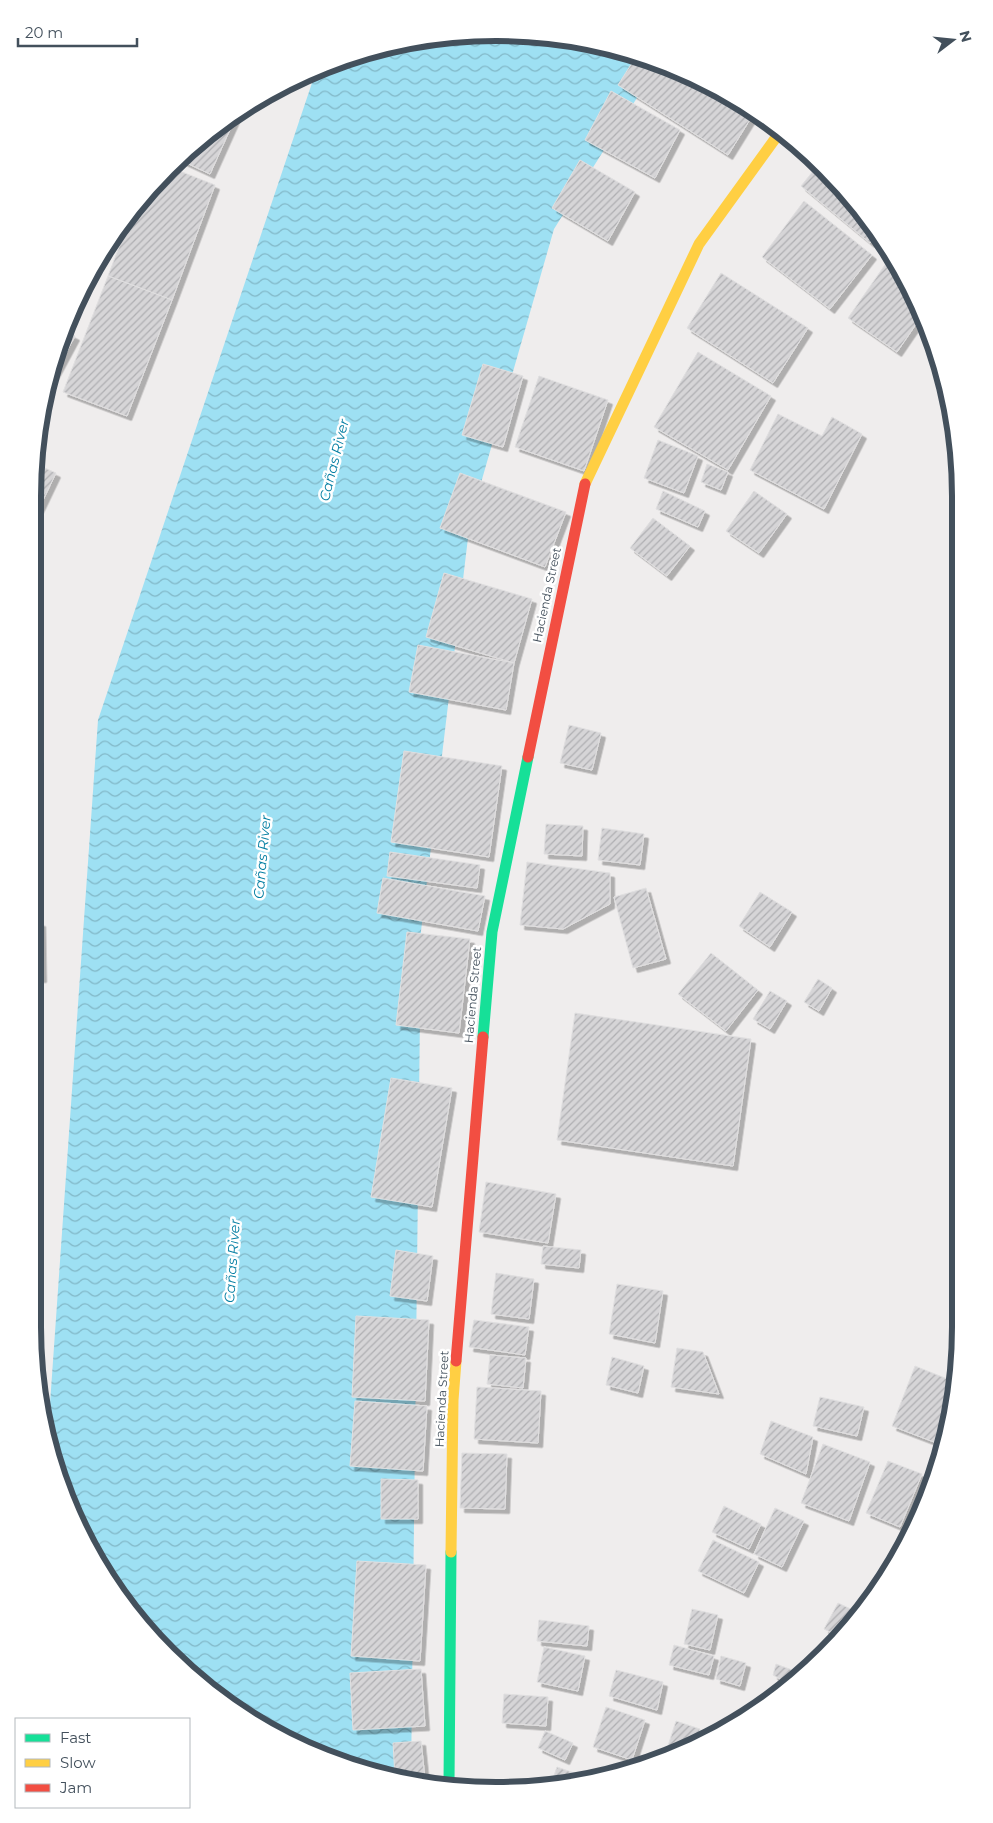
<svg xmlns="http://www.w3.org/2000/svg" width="993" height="1823" font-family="Montserrat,sans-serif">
	<defs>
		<pattern id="water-waves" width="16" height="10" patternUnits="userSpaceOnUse" patternTransform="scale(1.25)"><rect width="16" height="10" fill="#9ee0f3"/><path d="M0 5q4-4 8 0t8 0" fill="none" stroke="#82b8c8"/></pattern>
		<pattern id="building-hatch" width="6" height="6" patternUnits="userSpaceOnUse" patternTransform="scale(1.25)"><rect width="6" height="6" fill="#d6d5d7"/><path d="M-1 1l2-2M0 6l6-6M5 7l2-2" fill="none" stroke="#afafb2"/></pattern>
		<filter id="shadow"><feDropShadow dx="4.5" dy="4.5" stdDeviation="0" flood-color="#0004"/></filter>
	</defs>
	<rect width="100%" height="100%" fill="#efeded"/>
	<path fill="url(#water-waves)" d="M466,34L557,36L645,57L659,63L554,229L470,521L421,931L411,1778L377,1775L239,1712L129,1609L57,1476L49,1418L98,720L316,71L376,48Z"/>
	<g fill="url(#building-hatch)" stroke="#e0dfe0" filter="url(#shadow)">
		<path d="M637,55L645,57L728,95L754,113L728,155L618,85Z"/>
		<path d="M611,91L680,130L655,178L585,140Z"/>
		<path d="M237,114L210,174L180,160L214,129Z"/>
		<path d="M580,160L635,192L608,241L552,208Z"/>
		<path d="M818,165L878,233L870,243L801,186Z"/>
		<path d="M172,168L215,185L172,300L108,276L132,213L147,191Z"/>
		<path d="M804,201L872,255L830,309L762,257Z"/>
		<path d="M889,259L894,263L921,317L897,352L848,318Z"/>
		<path d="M721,273L808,328L773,383L687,328Z"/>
		<path d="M108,276L172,300L127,416L63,392Z"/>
		<path d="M67,332L75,336L46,390L48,376Z"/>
		<path d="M698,352L771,396L728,470L654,427Z"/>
		<path d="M483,364L523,376L503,447L462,435Z"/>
		<path d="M539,376L608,400L584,471L515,447Z"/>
		<path d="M778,414L822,436L832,417L862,434L824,509L750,470Z"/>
		<path d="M658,440L698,456L684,493L644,478Z"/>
		<path d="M34,463L56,473L33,521V466Z"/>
		<path d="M707,464L728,472L721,490L701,482Z"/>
		<path d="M460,473L566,512L545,567L440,528Z"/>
		<path d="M663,491L705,511L698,527L656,509Z"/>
		<path d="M754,491L787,514L759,553L726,531Z"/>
		<path d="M653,518L690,546L667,576L630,548Z"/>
		<path d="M444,573L532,599L514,663L426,637Z"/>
		<path d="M957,608V623L953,622Z"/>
		<path d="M418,645L514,663L506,710L409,692Z"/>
		<path d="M569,725L601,733L592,770L560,763Z"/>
		<path d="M404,751L502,766L489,857L391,842Z"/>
		<path d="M546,824L583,826L582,856L544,854Z"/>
		<path d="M602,828L644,834L640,865L598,860Z"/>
		<path d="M390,852L480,865L477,888L387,876Z"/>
		<path d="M527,862L610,873V904L563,929L520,925Z"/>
		<path d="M383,878L485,896L478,931L377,913Z"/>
		<path d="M646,888L666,959L633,968L614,897Z"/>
		<path d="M760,892L792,912L770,947L739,926Z"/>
		<path d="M33,922H41L42,978H33Z"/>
		<path d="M407,932L470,939L459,1033L396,1025Z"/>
		<path d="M711,953L758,990L726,1031L678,994Z"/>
		<path d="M818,979L832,988L819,1011L804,1002Z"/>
		<path d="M770,991L787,1001L770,1029L753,1019Z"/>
		<path d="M575,1013L751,1039L733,1166L557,1140Z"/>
		<path d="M391,1078L452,1088L432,1207L371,1197Z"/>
		<path d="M486,1182L556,1194L548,1243L479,1232Z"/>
		<path d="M543,1246L581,1250L579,1268L541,1264Z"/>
		<path d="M396,1250L433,1256L427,1301L390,1296Z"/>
		<path d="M496,1273L534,1279L529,1319L491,1314Z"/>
		<path d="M617,1284L663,1291L655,1343L609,1334Z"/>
		<path d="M356,1316L429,1320L425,1401L352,1397Z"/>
		<path d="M474,1320L529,1327L525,1355L469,1347Z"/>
		<path d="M677,1348L703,1352L719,1394L671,1387Z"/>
		<path d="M490,1355L526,1358L523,1388L487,1384Z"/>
		<path d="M612,1357L644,1366L638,1393L606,1385Z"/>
		<path d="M915,1366L955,1382L954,1389L934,1442L892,1426Z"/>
		<path d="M477,1387L541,1391L538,1443L474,1439Z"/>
		<path d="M820,1397L864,1407L857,1436L813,1426Z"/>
		<path d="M355,1401L427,1406L423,1471L350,1466Z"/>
		<path d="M771,1421L813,1437L806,1474L760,1454Z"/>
		<path d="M949,1421L945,1447L942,1452L937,1450Z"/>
		<path d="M823,1444L870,1462L849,1521L801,1503Z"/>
		<path d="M462,1453L507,1454L505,1509L460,1508Z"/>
		<path d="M888,1461L922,1474L900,1527L866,1513Z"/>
		<path d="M381,1479L418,1480V1519H381Z"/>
		<path d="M928,1481L930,1482L917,1514L916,1513Z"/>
		<path d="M724,1506L761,1524L749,1549L712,1532Z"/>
		<path d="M775,1508L804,1521L782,1567L754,1554Z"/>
		<path d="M713,1540L759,1562L744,1593L698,1571Z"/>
		<path d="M357,1561L426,1565L420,1661L351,1656Z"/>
		<path d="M838,1603L855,1611L836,1635L824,1629Z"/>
		<path d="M692,1609L718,1615L710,1650L684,1644Z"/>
		<path d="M539,1620L589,1626L587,1646L537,1641Z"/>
		<path d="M674,1645L714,1656L709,1675L669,1665Z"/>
		<path d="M544,1647L585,1656L578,1691L537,1682Z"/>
		<path d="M721,1656L746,1663L740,1686L716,1679Z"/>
		<path d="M776,1664L803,1674L789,1684L773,1675Z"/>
		<path d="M421,1669L425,1726L353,1730L350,1673Z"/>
		<path d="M616,1670L663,1682L657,1710L609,1696Z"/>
		<path d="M504,1694L548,1697L546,1726L502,1723Z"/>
		<path d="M606,1707L645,1720L632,1760L593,1747Z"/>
		<path d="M676,1721L700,1729L696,1742L674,1755L664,1758Z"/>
		<path d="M545,1731L573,1743L565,1760L538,1748Z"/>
		<path d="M421,1741L425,1779L395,1777L393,1743Z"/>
		<path d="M557,1767L583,1776L551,1784Z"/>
		<path d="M547,1783V1785L527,1789L506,1787Z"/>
	</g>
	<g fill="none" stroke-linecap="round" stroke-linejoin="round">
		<g stroke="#16e098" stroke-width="11">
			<path d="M483,1037L492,932L528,757"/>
			<path d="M449,1782L451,1552"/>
		</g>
		<g stroke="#ffcf43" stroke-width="11">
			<path d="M585,484L699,244L780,132"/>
			<path d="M451,1552L453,1400L456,1361"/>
		</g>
		<g stroke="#f24e42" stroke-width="11">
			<path d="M528,757L585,484"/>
			<path d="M456,1361L483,1037"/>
		</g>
	</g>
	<g text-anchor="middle" stroke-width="5" stroke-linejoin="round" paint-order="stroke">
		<g font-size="12" fill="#43505c" stroke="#fff">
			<text transform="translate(547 595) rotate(-78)" y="4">Hacienda Street</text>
			<text transform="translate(473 995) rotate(-85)" y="4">Hacienda Street</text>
			<text transform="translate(442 1399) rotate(-87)" y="4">Hacienda Street</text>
		</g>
		<g font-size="14" font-style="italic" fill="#027ea2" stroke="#fff">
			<text transform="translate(334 460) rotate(-76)" y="5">Cañas River</text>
			<text transform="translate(262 857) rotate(-85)" y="5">Cañas River</text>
			<text transform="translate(232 1261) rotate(-86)" y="5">Cañas River</text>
		</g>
	</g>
	<path d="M0 0H993V1823H0ZM496 41H497A455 455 0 0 1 952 496V1327A455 455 0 0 1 497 1782H496A455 455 0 0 1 41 1327V496A455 455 0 0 1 496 41Z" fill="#fff" fill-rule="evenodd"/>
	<path fill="none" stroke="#43505c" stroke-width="6" d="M496 41H497A455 455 0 0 1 952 496V1327A455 455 0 0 1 497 1782H496A455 455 0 0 1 41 1327V496A455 455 0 0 1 496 41Z"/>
	<rect x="15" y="1718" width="175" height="90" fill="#ffffff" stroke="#b4b9be"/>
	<rect x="25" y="1734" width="25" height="8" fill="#16e098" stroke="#b4b9be"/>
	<text x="60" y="1743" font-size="15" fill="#43505c">Fast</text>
	<rect x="25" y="1759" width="25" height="8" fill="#ffcf43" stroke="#b4b9be"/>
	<text x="60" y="1768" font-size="15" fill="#43505c">Slow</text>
	<rect x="25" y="1784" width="25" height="8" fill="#f24e42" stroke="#b4b9be"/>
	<text x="60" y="1793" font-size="15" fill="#43505c">Jam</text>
	<g transform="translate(953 40) rotate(74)" stroke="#ffffff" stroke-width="4" paint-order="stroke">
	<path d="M0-4L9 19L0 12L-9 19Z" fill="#43505c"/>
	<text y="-8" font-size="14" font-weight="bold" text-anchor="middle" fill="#43505c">N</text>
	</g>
	<path d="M18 38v8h119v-8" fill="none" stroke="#43505c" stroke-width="2.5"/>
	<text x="25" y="38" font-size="15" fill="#43505c" stroke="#ffffff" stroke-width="4" paint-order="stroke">20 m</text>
</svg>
